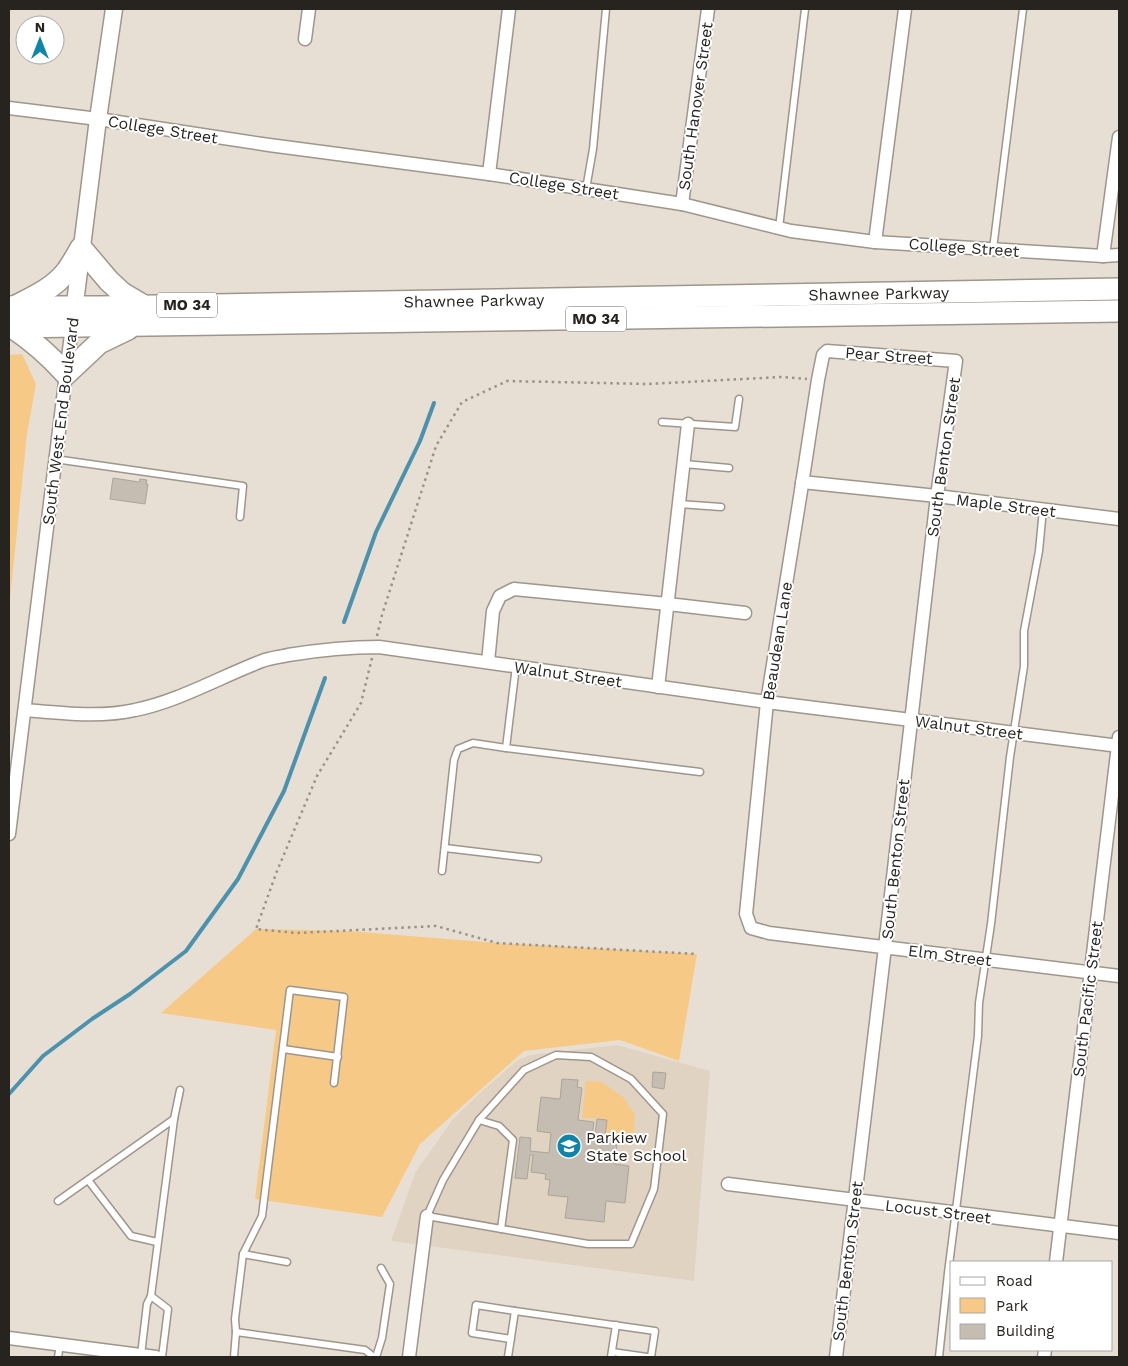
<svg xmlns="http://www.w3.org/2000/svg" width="1128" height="1366" font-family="'Work Sans',sans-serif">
	<rect width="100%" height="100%" fill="#e8dfd4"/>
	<path fill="#e0d3c2" d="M617,1045L710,1071L694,1281L391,1241L415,1173L453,1119L483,1090L518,1060L530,1055Z"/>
	<g fill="#f7c986">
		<path d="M22,354L36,384L27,434L9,609V355Z"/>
		<path d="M256,929L349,931L497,943L697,954L679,1061L620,1040L524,1051L420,1144L382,1217L255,1199L276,1030L161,1013Z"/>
		<path d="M586,1081L602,1082L624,1098L635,1115L633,1139L605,1135L607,1119L582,1118Z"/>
	</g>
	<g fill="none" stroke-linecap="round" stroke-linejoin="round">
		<g stroke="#4a92ad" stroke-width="4">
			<path d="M344,622L376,532L420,441L434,403"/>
			<path d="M9,1094L43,1056L92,1019L130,994L186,951L238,879L284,791L325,678"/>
		</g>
	</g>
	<g fill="#c5bdb2" stroke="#aca499">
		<path d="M113,478L139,482L140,479L147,480L146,484H148L145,504L110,499Z"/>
		<path d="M653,1072L666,1073L664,1089L652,1087Z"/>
		<path d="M562,1079L578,1080L577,1087L582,1088L578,1120L594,1122L592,1137L604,1138V1143L617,1144L615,1164L629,1166L625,1203L606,1201L604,1222L565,1218L568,1197L548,1195L550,1180L545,1179L546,1174L531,1172L533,1155H530L527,1179L515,1178L520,1137L531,1138L530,1151L549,1153L551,1133L537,1131L541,1097L560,1099Z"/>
		<path d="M597,1119L607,1120L605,1136L595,1135Z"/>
	</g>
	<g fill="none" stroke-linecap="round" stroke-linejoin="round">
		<defs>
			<g id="service">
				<path d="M586,189L593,149L606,9"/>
				<path d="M779,228L805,9"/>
				<path d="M993,249L1023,9"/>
				<path d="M662,422L735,427L739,399"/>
				<path d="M55,459L243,486L240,517"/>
				<path d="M684,464L729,468"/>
				<path d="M679,504L721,507"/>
				<path d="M516,666L506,748L700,772"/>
				<path d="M445,848L538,859"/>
				<path d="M442,871L454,760L458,749L473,743L506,748"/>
				<path d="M283,1049L338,1057"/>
				<path d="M556,1055L591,1057L631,1079L663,1114L654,1189L631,1244H588L427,1216L443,1180L479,1120L524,1070Z"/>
				<path d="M479,1120L499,1126L513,1140L501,1229"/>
				<path d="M88,1180L131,1236L157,1242"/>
				<path d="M58,1201L174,1119"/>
				<path d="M243,1254L287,1262"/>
				<path d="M151,1296L168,1309L162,1357"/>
				<path d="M515,1311L655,1331L651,1357"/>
				<path d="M236,1332L235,1319L243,1254L262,1216L290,990L344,997L334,1083"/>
				<path d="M612,1352L647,1357"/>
				<path d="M141,1355L147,1304L151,1296L174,1119L180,1090"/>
				<path d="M58,1357L60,1345"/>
				<path d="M234,1357L236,1332L365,1350L374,1357"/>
				<path d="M376,1357L382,1338L390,1284L381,1268"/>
				<path d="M508,1357L515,1311L476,1305L472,1333L511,1339"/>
				<path d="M611,1357L616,1325"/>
				<path d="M939,1357L948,1273L978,1036L979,1003L991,924L1010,757L1024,666V631L1039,551L1043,509"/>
			</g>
			<g id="minor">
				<path d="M305,39L309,9"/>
				<path d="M9,108L98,119L269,145L489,174L682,204L791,231L875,242L1103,256L1119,255"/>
				<path d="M489,174L509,9"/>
				<path d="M682,204L708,9"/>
				<path d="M875,242L905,9"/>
				<path d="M1103,256L1119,137"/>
				<path d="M802,482L937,496L1119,519"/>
				<path d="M488,662L493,611L500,596L514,589L668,604L745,613"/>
				<path d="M658,687L688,424"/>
				<path d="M25,710C60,713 100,718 135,710C179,701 220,677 262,661C270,658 280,657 288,655C319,650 348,647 379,647L767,702L1119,746"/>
				<path d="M9,834L72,326"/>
				<path d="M728,1184L1119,1233"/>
				<path d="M1056,1262L1119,737"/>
				<path d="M9,1338L156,1357"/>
				<path d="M409,1357L427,1216"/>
				<path d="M836,1357L885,947L937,496L956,361L827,351L823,355L818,380L800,497L767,702L746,914L751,928L769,933L1119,976"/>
				<path d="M1044,1357L1045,1350"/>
			</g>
			<path id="tertiary" d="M73,319L98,119L114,9"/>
			<g id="trunk">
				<path d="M16,306C34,297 54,288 67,271C72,264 77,255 81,248L109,281L122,293L144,306"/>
				<path id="s1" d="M9,307H99L1119,289"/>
				<path d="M9,327L1119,311"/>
				<path d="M12,327C33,341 49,355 66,374L99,343L128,329"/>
			</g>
		</defs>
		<use href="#service" stroke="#9e968c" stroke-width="9"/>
		<use href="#minor" stroke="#9e968c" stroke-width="15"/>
		<use href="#tertiary" stroke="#9e968c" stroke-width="19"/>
		<use href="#trunk" stroke="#9e968c" stroke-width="24"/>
		<g stroke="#98928a" stroke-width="2.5" stroke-dasharray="2.5 4" stroke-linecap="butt">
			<path d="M377,636L382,615L436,446L462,402L507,381L648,384L781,377L807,379"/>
			<path d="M372,658L361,703L317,776L277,871L256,929L297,933L436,926L497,943L697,954"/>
		</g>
		<use href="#service" stroke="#fff" stroke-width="6"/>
		<use href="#minor" stroke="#fff" stroke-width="12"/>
		<use href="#tertiary" stroke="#fff" stroke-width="16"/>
		<use href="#trunk" stroke="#fff" stroke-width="21"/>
	</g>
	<defs>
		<symbol id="school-disc" viewBox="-11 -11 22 22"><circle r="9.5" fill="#0d84aa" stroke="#fff"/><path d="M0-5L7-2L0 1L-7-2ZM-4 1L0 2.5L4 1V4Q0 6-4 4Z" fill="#fff"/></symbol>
	</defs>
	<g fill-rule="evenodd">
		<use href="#school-disc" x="555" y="1132" width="28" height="28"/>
	</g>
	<g text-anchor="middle" stroke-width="4" stroke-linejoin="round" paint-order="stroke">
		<g fill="#fff" stroke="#686663" stroke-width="1">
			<rect x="157" y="292.5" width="60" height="25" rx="4"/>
			<rect x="566" y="306.5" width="60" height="25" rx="4"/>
		</g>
		<g font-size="15" font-weight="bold" fill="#272420">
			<text x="187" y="310">MO 34</text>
			<text x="596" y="324">MO 34</text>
		</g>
		<g font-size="16" fill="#272420" stroke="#fff">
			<text transform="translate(695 106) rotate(-82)" y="6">South Hanover Street</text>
			<text transform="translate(163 129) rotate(9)" y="6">College Street</text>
			<text transform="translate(564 185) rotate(9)" y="6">College Street</text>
			<text transform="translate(964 247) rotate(4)" y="6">College Street</text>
			<text dy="6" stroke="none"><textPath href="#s1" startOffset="870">Shawnee Parkway</textPath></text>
			<text dy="6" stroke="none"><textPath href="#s1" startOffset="465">Shawnee Parkway</textPath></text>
			<text transform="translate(889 355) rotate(4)" y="6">Pear Street</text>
			<text transform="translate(60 421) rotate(-83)" y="6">South West End Boulevard</text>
			<text transform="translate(943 457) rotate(-82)" y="6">South Benton Street</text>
			<text transform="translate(1006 505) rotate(7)" y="6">Maple Street</text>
			<text transform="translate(777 641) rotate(-81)" y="6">Beaudean Lane</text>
			<text transform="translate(568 674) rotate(8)" y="6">Walnut Street</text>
			<text transform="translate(969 727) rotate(7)" y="6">Walnut Street</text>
			<text transform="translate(895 859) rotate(-84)" y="6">South Benton Street</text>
			<text transform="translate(950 955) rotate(7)" y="6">Elm Street</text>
			<text transform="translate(1087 999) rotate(-83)" y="6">South Pacific Street</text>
			<text transform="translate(938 1211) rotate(7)" y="6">Locust Street</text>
			<text transform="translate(847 1261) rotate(-83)" y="6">South Benton Street</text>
		</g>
		<g font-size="16" fill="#272420" stroke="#fff" text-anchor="start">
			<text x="586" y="1143">Parkiew<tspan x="586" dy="18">State School</tspan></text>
		</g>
	</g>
	<rect width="1128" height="1366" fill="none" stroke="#272420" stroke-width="20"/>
	<rect x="950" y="1261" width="162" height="90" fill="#ffffff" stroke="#a9a7a6"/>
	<rect x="960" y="1277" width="25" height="8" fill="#ffffff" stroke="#a9a7a6"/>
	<text x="996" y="1286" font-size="15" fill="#272420">Road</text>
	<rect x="960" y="1298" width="25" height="15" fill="#f7c986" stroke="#a9a7a6"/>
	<text x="996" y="1311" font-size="15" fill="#272420">Park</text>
	<rect x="960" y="1324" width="25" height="15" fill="#c5bdb2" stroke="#a9a7a6"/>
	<text x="996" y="1336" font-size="15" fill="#272420">Building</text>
	<g transform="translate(40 40)"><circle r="24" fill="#ffffff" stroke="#a9a7a6"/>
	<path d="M0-4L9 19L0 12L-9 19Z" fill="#0d84aa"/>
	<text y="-8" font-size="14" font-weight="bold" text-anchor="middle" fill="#272420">N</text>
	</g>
</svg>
